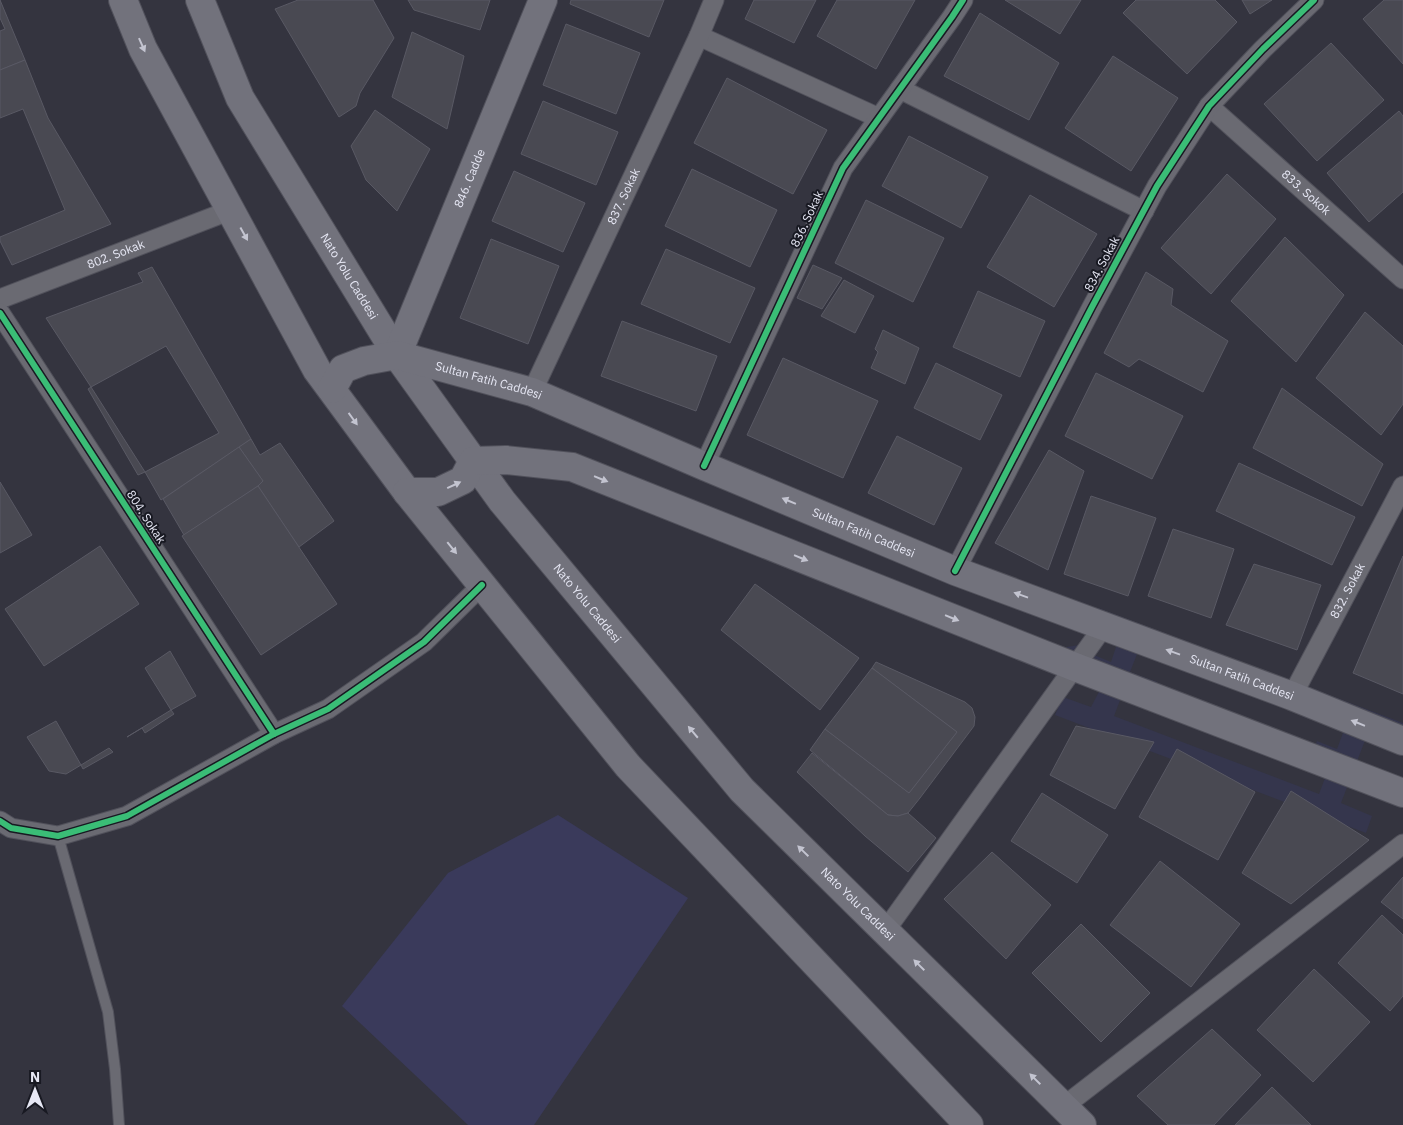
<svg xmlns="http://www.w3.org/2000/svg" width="1403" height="1125" font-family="'IBM Plex Sans',sans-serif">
	<rect width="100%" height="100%" fill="#34343f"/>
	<path fill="#35364d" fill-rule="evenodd" d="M1098,608L1403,723V734L1369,730L1341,803L1372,816L1366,833L1055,715L1063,697L1091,707L1102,686L1069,682L1063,651L1067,647L1079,645L1094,655L1111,662L1120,635L1092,624ZM1141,644L1347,722L1337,749L1317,741L1309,763L1328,770L1319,794L1114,716L1122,695L1149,705L1157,682L1130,672Z"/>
	<path fill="#3a3a5b" d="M558,815L688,898L534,1125H468L342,1006L448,873Z"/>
	<g fill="#494952" stroke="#595964">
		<path d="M0,0L25,60L0,70V31L5,29L0,18Z"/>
		<path d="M298,0H373L394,38L360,93L356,106L339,117L275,9Z"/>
		<path d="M408,0H490L480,30L414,10Z"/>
		<path d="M571,0H664L649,37L570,4Z"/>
		<path d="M754,0H816L794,43L745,19Z"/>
		<path d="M837,0H915L876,69L817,36Z"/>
		<path d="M1005,0H1081L1060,34Z"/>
		<path d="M1136,0H1215L1237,22L1187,74L1123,13Z"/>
		<path d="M1242,0H1272L1250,14Z"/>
		<path d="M1384,0H1403V64L1363,19Z"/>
		<path d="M980,13L1059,63L1029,120L944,76Z"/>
		<path d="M566,24L640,53L616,114L543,85Z"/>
		<path d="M412,32L464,56L447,129L392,97Z"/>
		<path d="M1331,43L1384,100L1317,161L1264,104Z"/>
		<path d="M1113,56L1178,98L1131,171L1065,128Z"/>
		<path d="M25,60L48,118L111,224L12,265L0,241V237L65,210L23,109L0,118V70Z"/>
		<path d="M727,78L827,130L793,194L694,143Z"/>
		<path d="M543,101L618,132L596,185L521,154Z"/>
		<path d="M375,110L430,149L397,211L366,180L351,146Z"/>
		<path d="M1399,111L1403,116V192L1369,222L1327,173Z"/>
		<path d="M909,136L988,177L961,228L882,186Z"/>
		<path d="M692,169L777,210L750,267L665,226Z"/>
		<path d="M514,171L585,203L563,252L492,221Z"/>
		<path d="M1227,174L1276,219L1211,294L1161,248Z"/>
		<path d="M1030,195L1097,234L1054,307L987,267Z"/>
		<path d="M866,200L944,238L913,302L835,263Z"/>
		<path d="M1285,237L1344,295L1296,362L1231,301Z"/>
		<path d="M491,239L559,266L528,344L460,318Z"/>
		<path d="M666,249L755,288L730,343L641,304Z"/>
		<path d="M813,265L842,278L822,309L797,298Z"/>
		<path d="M152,267L251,439L161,500L145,472L219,433L166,346L91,387L46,318L143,282L138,273Z"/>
		<path d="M1146,272L1173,289L1171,305L1228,341L1203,392L1139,359L1129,367L1104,353Z"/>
		<path d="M844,280L874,296L855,333L821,316Z"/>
		<path d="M978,291L1045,321L1020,377L953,347Z"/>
		<path d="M1365,312L1403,346V404L1381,435L1316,378Z"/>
		<path d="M622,321L717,356L696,411L601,376Z"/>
		<path d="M883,330L919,348L905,384L871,368L878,352L875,349Z"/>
		<path d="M783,358L878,401L843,478L747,435Z"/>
		<path d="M936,363L1002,395L980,440L914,408Z"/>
		<path d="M1096,373L1183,416L1152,479L1065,436Z"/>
		<path d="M91,387L145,472L138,475L88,389Z"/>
		<path d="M1282,388L1383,464L1362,506L1253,448Z"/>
		<path d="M897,436L962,468L934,525L868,493Z"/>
		<path d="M251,439L260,455L280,443L334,521L299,547L258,486L263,481L239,447Z"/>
		<path d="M239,447L263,481L258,486L184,535L163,499Z"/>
		<path d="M1049,450L1084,471L1048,570L995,543Z"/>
		<path d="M1239,463L1355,517L1332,565L1216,511Z"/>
		<path d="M0,482L32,535L0,553Z"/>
		<path d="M258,486L337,604L261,655L182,536Z"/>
		<path d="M1091,496L1156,518L1128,596L1064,574Z"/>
		<path d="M1173,529L1234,549L1211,618L1148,596Z"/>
		<path d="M100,546L139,604L44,666L5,609Z"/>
		<path d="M1403,556V694L1353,673Z"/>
		<path d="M1254,564L1321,585L1297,650L1226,625Z"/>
		<path d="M755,584L859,658L820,710L721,630Z"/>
		<path d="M170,651L196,696L171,710L145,668Z"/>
		<path d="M876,662L965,702L972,708L975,717L974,726L920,798L908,813L898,816L888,815L810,750L825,729L909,793L957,732L872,668Z"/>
		<path d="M872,668L957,732L909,793L825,729Z"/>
		<path d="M171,710L174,714L145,733L142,728L127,737Z"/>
		<path d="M56,721L81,765L66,774L49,771L27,737Z"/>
		<path d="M1076,726L1154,742L1115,809L1050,775Z"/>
		<path d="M109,748L113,752L83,769L81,765Z"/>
		<path d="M1177,749L1255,792L1218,860L1139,817Z"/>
		<path d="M812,753L888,815L898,816L908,813L936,838L908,872L865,836L797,772Z"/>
		<path d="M1291,791L1369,840L1291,904L1242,873Z"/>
		<path d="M1042,793L1108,835L1077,883L1011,841Z"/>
		<path d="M992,852L1051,905L1006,959L944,899Z"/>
		<path d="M1160,861L1240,924L1191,987L1110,925Z"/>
		<path d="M1403,877V919L1381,902Z"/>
		<path d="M1382,915L1403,935V996L1390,1011L1338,963Z"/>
		<path d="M1081,924L1150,993L1101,1042L1032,973Z"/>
		<path d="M1314,969L1370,1022L1313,1082L1257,1030Z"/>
		<path d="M1212,1029L1261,1075L1214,1125H1168L1137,1096Z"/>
		<path d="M1272,1087L1311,1125H1235Z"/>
	</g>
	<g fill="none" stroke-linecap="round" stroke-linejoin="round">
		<defs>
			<path id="lane" d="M58,836L108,1012L115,1069L119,1125"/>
			<g id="street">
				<path d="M699,36L879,118"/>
				<path d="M900,89L1144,211"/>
				<path id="s1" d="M1209,106L1403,279"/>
				<path id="s2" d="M0,299L231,210"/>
				<path d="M0,313L274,734"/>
				<path id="s3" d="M532,392L699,36L714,0"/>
				<path d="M704,466L843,168L952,17L963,0"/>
				<path d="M955,571L1092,307L1157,186L1209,106L1263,49L1314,0"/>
				<path id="s4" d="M1292,696L1403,486"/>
				<path d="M0,821L11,828L58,836L127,816L274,734L328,709L424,642L482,585"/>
				<path d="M885,931L1104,626"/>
				<path d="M1063,1107L1403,844"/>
			</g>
			<g id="secondary">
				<path d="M123,0L143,49L317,370L407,492L628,766L969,1125"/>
				<path id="s5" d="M200,0L240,98L397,355L502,501L742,790L1082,1125"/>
				<path id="s6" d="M397,355L543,0"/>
				<path id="s7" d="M332,389L343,369L364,361L397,355L532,392L704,466L955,571L1292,696L1403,741"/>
				<path d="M407,492H438L463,480L473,461L506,460L572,467L1075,667L1403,793"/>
			</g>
		</defs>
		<use href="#lane" stroke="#51515b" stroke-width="12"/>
		<use href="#street" stroke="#51515b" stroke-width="21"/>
		<use href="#secondary" stroke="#51515b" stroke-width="30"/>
		<use href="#lane" stroke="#6a6a72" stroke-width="10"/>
		<use href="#street" stroke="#6a6a72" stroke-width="19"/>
		<use href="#secondary" stroke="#72727c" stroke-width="28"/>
		<defs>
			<g id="cycleway">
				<path d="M0,313L274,734"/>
				<path d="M704,466L843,168L952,17L963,0"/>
				<path d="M955,571L1092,307L1157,186L1209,106L1263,49L1314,0"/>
				<path d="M0,821L11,828L58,836L127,816L274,734L328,709L424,642L482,585"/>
			</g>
		</defs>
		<use href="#cycleway" stroke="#181922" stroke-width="9"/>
		<use href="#cycleway" stroke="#3abd76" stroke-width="6"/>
	</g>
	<defs><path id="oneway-solid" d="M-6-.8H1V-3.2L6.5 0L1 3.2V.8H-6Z" transform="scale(1.25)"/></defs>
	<g fill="#c3c4d0">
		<use href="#oneway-solid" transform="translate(142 45) rotate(66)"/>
		<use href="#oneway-solid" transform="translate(244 234) rotate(61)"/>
		<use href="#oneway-solid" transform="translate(353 419) rotate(54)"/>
		<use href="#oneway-solid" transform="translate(601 479) rotate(22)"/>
		<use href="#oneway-solid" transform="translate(454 485) rotate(-25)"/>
		<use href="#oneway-solid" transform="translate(789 501) rotate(-157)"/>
		<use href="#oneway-solid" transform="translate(452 548) rotate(51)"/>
		<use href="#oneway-solid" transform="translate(801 558) rotate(22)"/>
		<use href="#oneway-solid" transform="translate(1021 595) rotate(-160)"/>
		<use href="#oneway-solid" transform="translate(952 618) rotate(22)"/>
		<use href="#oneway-solid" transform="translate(1173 652) rotate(-160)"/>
		<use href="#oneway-solid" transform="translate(1358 723) rotate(-158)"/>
		<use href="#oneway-solid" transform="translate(693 732) rotate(-130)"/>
		<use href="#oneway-solid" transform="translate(803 851) rotate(-136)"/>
		<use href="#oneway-solid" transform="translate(919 965) rotate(-135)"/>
		<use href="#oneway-solid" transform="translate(1035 1079) rotate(-135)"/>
	</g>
	<g text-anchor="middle" stroke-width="4" stroke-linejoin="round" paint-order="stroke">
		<g font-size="12" fill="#e6e7f4" stroke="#181922">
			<text dy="4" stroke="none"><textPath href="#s6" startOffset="191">846. Cadde</textPath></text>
			<text dy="4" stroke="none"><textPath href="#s1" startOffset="130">833. Sokok</textPath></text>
			<text dy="4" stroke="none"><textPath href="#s3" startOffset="216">837. Sokak</textPath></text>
			<text transform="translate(807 219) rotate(-65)" y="4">836. Sokak</text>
			<text dy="4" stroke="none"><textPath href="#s2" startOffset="124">802. Sokak</textPath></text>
			<text transform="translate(1102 264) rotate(-62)" y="4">834. Sokak</text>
			<text dy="4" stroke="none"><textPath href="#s5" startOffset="315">Nato Yolu Caddesi</textPath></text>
			<text dy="4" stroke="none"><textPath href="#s7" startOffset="174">Sultan Fatih Caddesi</textPath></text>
			<text transform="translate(146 517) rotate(57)" y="4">804. Sokak</text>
			<text dy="4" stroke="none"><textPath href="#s7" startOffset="579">Sultan Fatih Caddesi</textPath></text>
			<text dy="4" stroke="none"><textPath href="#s4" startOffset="119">832. Sokak</textPath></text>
			<text dy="4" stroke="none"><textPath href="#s5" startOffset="720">Nato Yolu Caddesi</textPath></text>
			<text dy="4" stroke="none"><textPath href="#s7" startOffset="984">Sultan Fatih Caddesi</textPath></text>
			<text dy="4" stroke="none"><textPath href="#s5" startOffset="1125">Nato Yolu Caddesi</textPath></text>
		</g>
	</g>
	<g transform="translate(35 1090)" stroke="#181922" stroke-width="4" paint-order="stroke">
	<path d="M0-4L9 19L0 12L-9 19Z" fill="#e6e7f4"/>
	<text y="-8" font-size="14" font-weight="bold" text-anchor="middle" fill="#e6e7f4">N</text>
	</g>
</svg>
